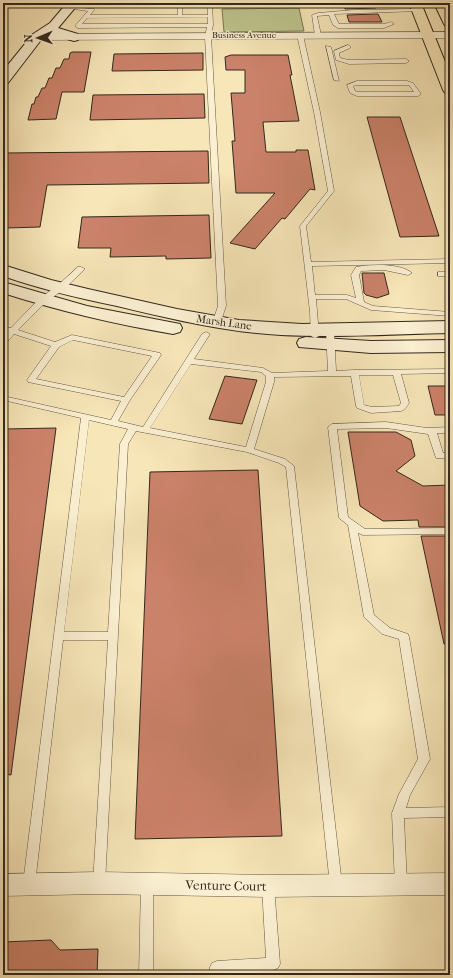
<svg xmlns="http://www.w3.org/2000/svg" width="453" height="978" font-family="'IM FELL French Canon',serif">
	<rect width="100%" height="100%" fill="#f7e6b8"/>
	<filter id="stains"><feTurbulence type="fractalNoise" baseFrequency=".005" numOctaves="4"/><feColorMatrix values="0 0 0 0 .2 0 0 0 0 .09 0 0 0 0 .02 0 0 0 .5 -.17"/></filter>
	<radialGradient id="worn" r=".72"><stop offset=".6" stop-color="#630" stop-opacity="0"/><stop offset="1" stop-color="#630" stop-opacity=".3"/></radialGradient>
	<path fill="#bec48e" stroke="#787656" d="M299,8L304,31L224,32L222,9Z"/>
	<g fill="#cb826a" stroke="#32281f">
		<path d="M343,3H374L376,8L345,9Z"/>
		<path d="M378,14L382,22H349L347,15Z"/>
		<path d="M72,52H91L84,92H62L56,119L28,120L32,104H34L36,97H38L42,88H45L49,78H52L56,68H60L64,59H69L70,53Z"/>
		<path d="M203,53V70L112,71L114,54Z"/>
		<path d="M231,55H288L292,75H290L299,121L263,122L266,152H296V150H308L315,190L310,189L285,219L282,218L255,249L230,243L275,193H236L232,141H235L231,93H245V70H226L225,57Z"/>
		<path d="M204,94L205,118L90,120L93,95Z"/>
		<path d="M367,117H400L439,236L400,237Z"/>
		<path d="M208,151L209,183L47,185L40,227L6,228L7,224H3V153Z"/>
		<path d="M209,215L211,258L166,259V256L110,257L111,248H78L82,217Z"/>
		<path d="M362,273H384L389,294L377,298L366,295L364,293Z"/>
		<path d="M225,376L257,380L242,424L209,419Z"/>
		<path d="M428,386H450V415H435Z"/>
		<path d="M56,428L11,775L3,774V429Z"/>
		<path d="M348,432H396L411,440L415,456L396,471L423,486L450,485V527H419L418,520L383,521L360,506Z"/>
		<path d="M258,470L282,836L135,839L150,472Z"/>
		<path d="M421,536H450V644H444Z"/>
		<path d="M51,940L60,950L98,949L97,975H3V942Z"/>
	</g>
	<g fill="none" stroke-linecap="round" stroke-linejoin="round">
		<defs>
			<g id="service">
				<path d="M186,3H192L182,8V15H208V3H212L213,25L211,36L226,306L221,321L217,323L213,321L218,306L205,36L207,27L78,28L75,26L88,11L66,8L68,7L94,9V10L90,15H178V6ZM208,17V24H82L87,18Z"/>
				<path d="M417,9H419V11L334,14L339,24H384L391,22L394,24L384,28H338L333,25L329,15L317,16L321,35L318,37L315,35L312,15L318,13L354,10Z"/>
				<path d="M300,33L303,35L320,112L334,191L306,226L311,262L450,259V263L312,266L315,295H347L356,298L351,275L356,267C371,264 400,263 412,273L408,275L384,270L361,271L359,275L364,302L373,306L450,312V316L371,310L346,299H316L319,336L315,338L311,336L310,312L300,226L328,191L314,112L297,35Z"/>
				<path d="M348,45L350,46V48L339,53L340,58L349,60L406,59L409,61L406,63L349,64L336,60L334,51Z"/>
				<path d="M326,46L331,47L339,81L334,80Z"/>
				<path d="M357,81H407L413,83L421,94L418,96H357L350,93L347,85ZM357,85H409L414,92H358L355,91L353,86Z"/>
				<path d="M78,267H81L85,269L63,290L46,302L18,330L55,342L72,335L160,353L161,355L130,400L118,421L143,427L202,334L206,332L210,334L194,359L263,368L272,373L328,371L326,330L330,328L334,330L336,371L354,370L450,369V373L401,374L409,403C407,406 405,410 401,411L371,413L357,408L356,406L351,376L274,377V382L254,449L285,459L294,466L342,885L340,889L336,891L332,889L330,885L286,467L279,463L247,452L136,431L128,444L105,883L103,887L99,889L95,887L93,883L108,640H63L35,884L33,888L29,890L25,888L23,884L81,418L3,400V396L111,420L121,401L28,382L27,380L51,346L14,334L6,343H3V337L7,332L3,331V327L11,328L40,298L57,286ZM73,340L152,356L124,397L36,379L59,347ZM191,364L261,372L266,376V382L246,447L150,428ZM359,375H393L401,403L399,406L372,407L364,405ZM89,420L128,429L120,444L108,632H64Z"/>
				<rect x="438" y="272" width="12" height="4"/>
				<path d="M386,422L427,428L450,427V433H437L443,453H450V459L436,458L428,434L386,428L337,429L348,517L365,529L450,528V534L363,535L358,533L374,615L390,628L408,634L409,637L430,759L410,795L406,808L450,807V817L404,818L407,885L405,889L401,891L397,889L395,885L392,813L399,794L418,759L399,639L382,634L364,617L348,525L339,518L328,427L332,424Z"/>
				<path d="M147,878L151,880L153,884V975H139L141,884L143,880Z"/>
				<path d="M268,880L272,882L274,886L280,964L278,968L273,970L210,975V967L212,963L217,961L266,958L262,886L264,882Z"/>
			</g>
			<g id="minor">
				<path d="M450,32V38L37,40L32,37L37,34Z"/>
				<path d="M99,872L268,875L450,873V895L268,897L99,894L3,896V874Z"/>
			</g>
			<g id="secondary">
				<path d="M67,3H79L58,28L78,34L80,37L78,40L74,41L50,34L41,40L8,83L3,84V71L33,34L50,23Z"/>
				<path d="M3,265L51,280L88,289L177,309L239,320L302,324L450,321V333C394,334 337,338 281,335C225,332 171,319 117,306C78,298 40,289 3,276Z"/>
				<path d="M3,282L87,306L180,324L182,328L180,332L173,334C115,324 59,311 3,293Z"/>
				<path d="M306,337L371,341L450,340V352L371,353L299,347L297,343L299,339Z"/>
			</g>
			<g id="primary">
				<path d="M409,3H421L450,74V94L445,93L443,90Z"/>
				<path d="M434,3H446L450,11V28L446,27L444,24Z"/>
			</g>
		</defs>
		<use href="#service" stroke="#635845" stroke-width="1"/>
		<use href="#minor" stroke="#635845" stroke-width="1"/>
		<use href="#secondary" stroke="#32281f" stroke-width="2"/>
		<use href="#primary" stroke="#32281f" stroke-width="2"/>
		<use href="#service" fill="#faefd1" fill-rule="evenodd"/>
		<use href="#minor" fill="#faefd1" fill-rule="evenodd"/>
		<use href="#secondary" fill="#faefd1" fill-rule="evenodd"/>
		<use href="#primary" fill="#f7e6b8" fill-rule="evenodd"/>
	</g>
	<g text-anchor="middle" stroke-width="3" stroke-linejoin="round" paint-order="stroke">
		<g font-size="9" fill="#32281f" stroke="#faefd1">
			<text x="244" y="38">Business Avenue</text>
		</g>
		<g font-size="11" fill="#32281f" stroke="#faefd1">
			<text transform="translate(224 322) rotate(8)" y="4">Marsh Lane</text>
		</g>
		<g font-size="13" fill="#32281f" stroke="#faefd1">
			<text transform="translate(226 885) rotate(1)" y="5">Venture Court</text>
		</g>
	</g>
	<rect width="453" height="978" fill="none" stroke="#f7e6b8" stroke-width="16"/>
	<rect x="4" y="4" width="445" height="970" fill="none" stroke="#32281f" stroke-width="2"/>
	<rect x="8" y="8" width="437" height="962" fill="none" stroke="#32281f"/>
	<g transform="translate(38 38) rotate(268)" stroke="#faefd1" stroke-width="3" paint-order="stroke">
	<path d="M0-3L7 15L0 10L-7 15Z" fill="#32281f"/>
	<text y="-6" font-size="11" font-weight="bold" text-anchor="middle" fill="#32281f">N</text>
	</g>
	<rect width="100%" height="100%" filter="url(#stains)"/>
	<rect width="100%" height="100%" fill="url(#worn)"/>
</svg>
